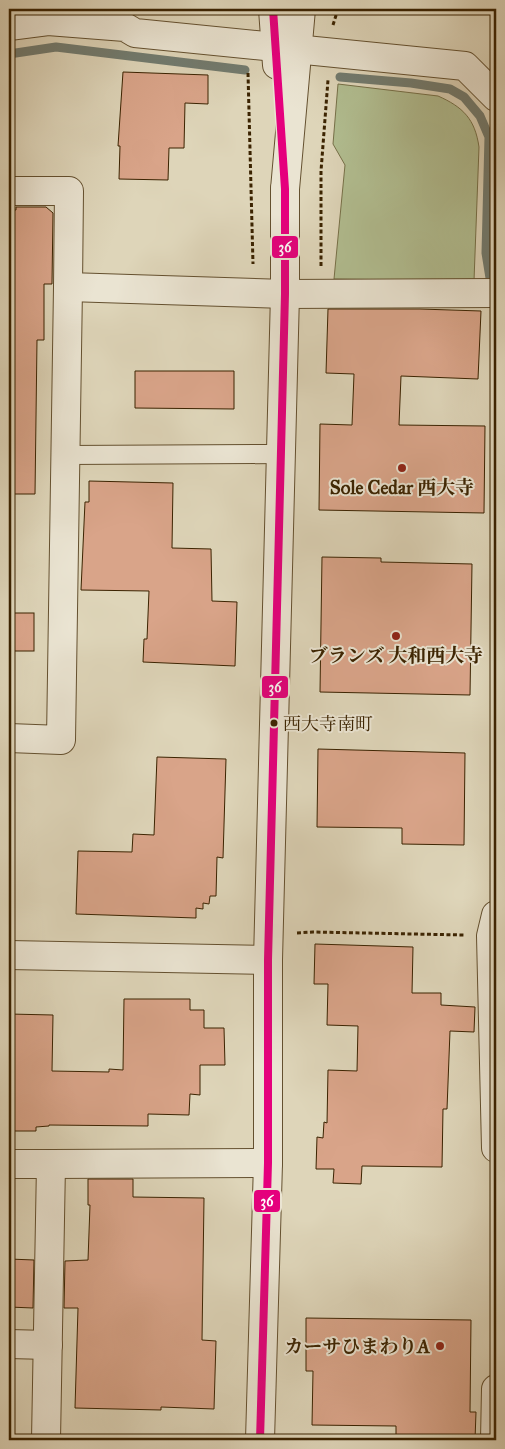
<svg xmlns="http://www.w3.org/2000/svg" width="505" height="1449" font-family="'IM FELL Great Primer','Noto Serif JP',serif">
	<rect width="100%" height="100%" fill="#ded5b9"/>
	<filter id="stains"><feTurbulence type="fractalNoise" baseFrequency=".004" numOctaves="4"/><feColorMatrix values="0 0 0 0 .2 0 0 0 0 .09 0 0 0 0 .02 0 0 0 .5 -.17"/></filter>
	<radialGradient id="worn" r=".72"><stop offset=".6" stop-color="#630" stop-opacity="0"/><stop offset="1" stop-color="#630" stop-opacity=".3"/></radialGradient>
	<path fill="#b1bd90" stroke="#767048" d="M338,84L438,96C463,107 475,119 479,147L474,281L334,279L345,165L333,144Z"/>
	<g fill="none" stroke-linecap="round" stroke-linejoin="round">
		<g stroke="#727b6f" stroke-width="9">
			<path d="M9,54L56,47L245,70"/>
			<path d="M340,77L411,83L450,89L464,97L480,116L489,137L486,253L490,278"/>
		</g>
	</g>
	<g fill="#d9a489" stroke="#3b2301">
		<path d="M123,72L208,75V104L185,103L184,148H169L168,180L119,179L120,146H118Z"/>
		<path d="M16,207H46L53,213L52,284H44V340H37L35,494H9V210H16Z"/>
		<path d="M328,309H420L481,311L478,379L401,376L399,425L485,426L484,513L319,510L320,424L352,425L354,374L326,373Z"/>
		<path d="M135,371H234V409L135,408Z"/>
		<path d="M89,481L173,483L172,548L211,549L212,601L237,602L235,666L143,662L144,639H147L149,591L81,590L85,502H89Z"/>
		<path d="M322,557L381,558V562L472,564L470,695L320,692Z"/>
		<rect x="9" y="613" width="25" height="38"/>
		<path d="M318,749L465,753L464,845L402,844V828L317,827Z"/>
		<path d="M157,757L226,759L223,858L217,857L216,896H210L209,904L203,903V909L196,908V918L76,914L78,851L132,852L133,834L154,835Z"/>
		<path d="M315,944L413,947L412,993H441V1005L475,1007L474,1032L450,1031L447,1109H443L442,1167L362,1166L361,1184L333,1183L334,1169H316L317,1137L323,1138L324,1122L327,1123L328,1070L357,1071L358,1026L327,1025L328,984H314Z"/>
		<path d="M124,999H190V1010H204V1028H224L225,1065H200V1095L190,1094L189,1115L148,1114V1126L49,1125V1126L36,1127V1131H9V1014L53,1015L52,1071L109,1072V1069L123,1070Z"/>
		<path d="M88,1179H133V1197L204,1198L202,1340L216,1341L214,1409L161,1407V1410L75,1408L78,1308H64L65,1261L88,1260L90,1205H88Z"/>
		<path d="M9,1259L34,1260L33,1308L9,1307Z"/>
		<path d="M306,1318L471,1320L470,1412H476L475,1440H396V1426L312,1425L313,1371H306Z"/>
	</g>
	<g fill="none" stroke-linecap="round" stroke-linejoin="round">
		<defs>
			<path id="service" d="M65,455L281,454"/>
			<g id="minor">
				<path d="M273,9L277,65"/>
				<path d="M9,26L48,21L125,27L135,33L465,66L496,97"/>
				<path d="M285,189L301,9"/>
				<path d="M9,191H69L68,287L285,294L496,293"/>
				<path d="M9,738L61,740L68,287"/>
				<path d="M496,915L491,936L496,1148"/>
				<path d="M9,1164H51L46,1440"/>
				<path d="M51,1164L268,1163"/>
				<path d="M9,1344L48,1345"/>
				<path d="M495,1440L496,1389"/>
			</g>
			<g id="tertiary">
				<path d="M9,955L268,960"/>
				<path d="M260,1440L268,1163V960L285,294V189"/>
			</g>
		</defs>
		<use href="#service" stroke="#64502f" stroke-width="20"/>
		<use href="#minor" stroke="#64502f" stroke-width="30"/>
		<use href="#tertiary" stroke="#64502f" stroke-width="30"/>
		<g stroke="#3b2301" stroke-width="3" stroke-dasharray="4 2.5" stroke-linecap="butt">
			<path d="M333,25L338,9"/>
			<path d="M248,73L253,264"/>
			<path d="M321,266V171L328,80"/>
			<path d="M297,933L313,932L464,935"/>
		</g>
		<use href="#service" stroke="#eae4d2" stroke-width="18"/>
		<use href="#minor" stroke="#eae4d2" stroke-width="28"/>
		<use href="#tertiary" stroke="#eae4d2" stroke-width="28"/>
		<defs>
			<path id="bus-1" d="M260,1440L268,1163V960L285,294V189L273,9"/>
		</defs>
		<use href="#bus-1" stroke="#eae4d2" stroke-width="11"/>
		<use href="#bus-1" stroke="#e5007d" stroke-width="8"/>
	</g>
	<g fill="#8f2418" stroke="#eae4d2" stroke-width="2">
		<circle cx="402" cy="468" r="5"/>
		<circle cx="396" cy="636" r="5"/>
		<circle cx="440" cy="1346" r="5"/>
	</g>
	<circle fill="#3b2301" stroke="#eae4d2" stroke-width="2" cx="274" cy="723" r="4.5"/>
	<g text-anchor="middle" stroke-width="4" stroke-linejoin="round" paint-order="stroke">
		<g font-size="18" fill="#3b2301" stroke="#eae4d2" text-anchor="start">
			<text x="283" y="730">西大寺南町</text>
		</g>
		<g font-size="19" font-weight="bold" fill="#3b2301" stroke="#eae4d2">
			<text x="402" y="494">Sole Cedar 西大寺</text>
			<text x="396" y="662">ブランズ 大和西大寺</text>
			<text x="430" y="1353" text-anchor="end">カーサひまわりA</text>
		</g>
	</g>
	<g stroke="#eae4d2" stroke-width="2">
		<rect x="271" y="235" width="28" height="24" rx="5" fill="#e5007d"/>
		<rect x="261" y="675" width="28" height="24" rx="5" fill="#e5007d"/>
		<rect x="253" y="1189" width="28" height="24" rx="5" fill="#e5007d"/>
	</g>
	<g font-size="14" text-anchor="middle" font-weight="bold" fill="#fff">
		<text x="285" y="252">36</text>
		<text x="275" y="692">36</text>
		<text x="267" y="1206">36</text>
	</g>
	<rect width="505" height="1449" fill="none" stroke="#ded5b9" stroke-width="30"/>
	<rect x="10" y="10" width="485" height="1429" fill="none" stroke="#3b2301" stroke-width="2.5"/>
	<rect x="15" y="15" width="475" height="1419" fill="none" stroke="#3b2301"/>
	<rect width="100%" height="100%" filter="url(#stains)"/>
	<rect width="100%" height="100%" fill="url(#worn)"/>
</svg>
